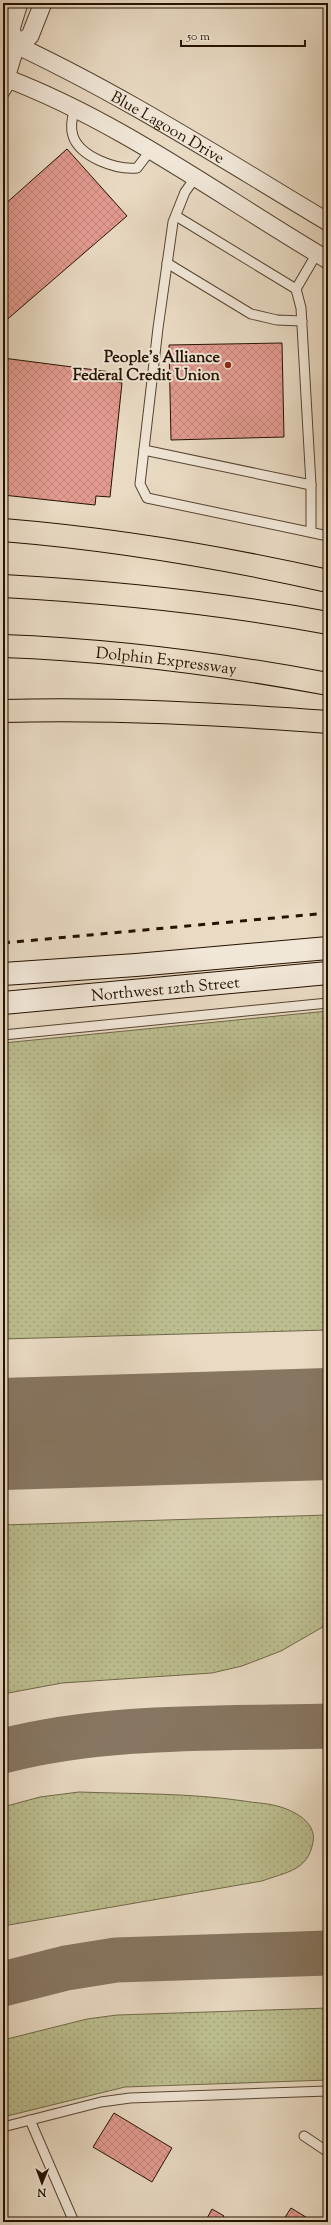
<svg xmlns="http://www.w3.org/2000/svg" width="331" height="2225" font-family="'Sorts Mill Goudy',serif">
	<defs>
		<pattern id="grass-dots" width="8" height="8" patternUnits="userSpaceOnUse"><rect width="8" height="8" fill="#bcbe8f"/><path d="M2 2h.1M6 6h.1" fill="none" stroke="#a1a27a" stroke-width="1.8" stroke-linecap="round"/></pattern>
		<pattern id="building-cross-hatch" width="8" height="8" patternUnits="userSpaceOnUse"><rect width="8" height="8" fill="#e39b91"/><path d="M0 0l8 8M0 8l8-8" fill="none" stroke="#c3847b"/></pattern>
	</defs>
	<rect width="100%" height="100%" fill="#e9dac3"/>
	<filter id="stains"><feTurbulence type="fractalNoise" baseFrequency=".005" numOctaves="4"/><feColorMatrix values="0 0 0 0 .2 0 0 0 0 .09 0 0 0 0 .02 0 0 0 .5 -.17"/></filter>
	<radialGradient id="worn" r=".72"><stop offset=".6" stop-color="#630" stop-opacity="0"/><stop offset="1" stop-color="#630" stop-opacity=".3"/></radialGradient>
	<g fill="url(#grass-dots)" stroke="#706848">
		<path d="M328,1011V1330L3,1339V1043Z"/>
		<path d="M328,1515V1624L281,1651L242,1666L212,1673L62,1683L3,1694V1525Z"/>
		<path d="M79,1792C134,1794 190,1793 244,1801C255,1803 267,1803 277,1806C293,1810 317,1822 313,1842C308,1871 286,1872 262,1881L3,1926V1807L40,1797Z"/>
		<path d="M328,2008V2080L125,2087L3,2117V2040L87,2019L117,2015Z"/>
	</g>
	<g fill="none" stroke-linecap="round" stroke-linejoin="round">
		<g stroke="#877662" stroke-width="45">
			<path d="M3,1751C108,1724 220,1729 328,1726"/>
			<path d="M3,1984L66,1968L116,1960L328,1953"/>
		</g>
		<path stroke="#877662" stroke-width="112" d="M3,1434L328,1424"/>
	</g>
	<g fill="url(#building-cross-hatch)" stroke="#251200">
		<path d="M67,149L127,216L3,323V206Z"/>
		<path d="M282,343L284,437L171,440L169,345Z"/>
		<path d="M3,358L111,372L109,380L122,383L110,497L96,496L95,505L3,495Z"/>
		<path d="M114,2113L172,2148L152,2182L93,2147Z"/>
		<path d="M291,2208L314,2222H282Z"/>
		<path d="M212,2209L224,2216L220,2222H205Z"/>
	</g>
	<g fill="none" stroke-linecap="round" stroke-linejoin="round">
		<defs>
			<g id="service">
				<path d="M3,95L12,81"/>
				<path d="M75,108C72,117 70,127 73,136C80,157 116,170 137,168L150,151"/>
				<path d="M195,178L185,192L173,222L158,328L140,484L147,498L328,536"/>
				<path d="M176,216L296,289"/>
				<path d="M167,263L251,314L277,320L302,321"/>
				<path d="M144,450L311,485"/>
				<path d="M311,532V485L301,308L296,289L317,253"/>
				<path d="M3,1035L328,1003"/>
				<path d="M30,2120L74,2222"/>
				<path d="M3,2127L101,2102L130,2098L328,2091"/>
				<path d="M304,2136L328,2152"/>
			</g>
			<g id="minor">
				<path id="s1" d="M3,39C117,91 221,158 328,222"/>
				<path d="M16,45L30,36L43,3"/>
				<path d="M3,77C120,121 221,197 328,260"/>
				<path d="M6,78L16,45L11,29L19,3"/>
			</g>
			<g id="secondary">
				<path d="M3,974L136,965L328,948"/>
				<path id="s2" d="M3,1003L328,973"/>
			</g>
			<g id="motorway">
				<path d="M3,530C113,539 221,557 328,581"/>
				<path d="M3,586C112,592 221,603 328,623"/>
				<path id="s3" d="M3,646C112,650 221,664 328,684"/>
				<path d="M3,711C112,708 220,714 328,722"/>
			</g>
		</defs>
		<use href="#service" stroke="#564431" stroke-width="11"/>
		<use href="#minor" stroke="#564431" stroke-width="19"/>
		<use href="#secondary" stroke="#251200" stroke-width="24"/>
		<use href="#motorway" stroke="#251200" stroke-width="24"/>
		<use href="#service" stroke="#f1e7d8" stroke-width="9"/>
		<use href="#minor" stroke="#f1e7d8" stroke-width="17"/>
		<use href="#secondary" stroke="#f1e7d8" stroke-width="22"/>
		<use href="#motorway" stroke="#e9dac3" stroke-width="22"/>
		<path stroke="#251200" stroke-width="3" stroke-dasharray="7 7" stroke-linecap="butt" d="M3,943L328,913"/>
	</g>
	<circle fill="#8f2418" stroke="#f1e7d8" stroke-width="1.5" cx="228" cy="365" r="4"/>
	<g text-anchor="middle" stroke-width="4" stroke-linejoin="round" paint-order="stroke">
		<g font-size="16" fill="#251200" stroke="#f1e7d8">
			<text dy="6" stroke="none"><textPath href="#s1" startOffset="187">Blue Lagoon Drive</textPath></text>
			<text dy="6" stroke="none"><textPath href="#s3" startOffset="164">Dolphin Expressway</textPath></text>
			<text dy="6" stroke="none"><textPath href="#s2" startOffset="163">Northwest 12th Street</textPath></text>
		</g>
		<g font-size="16" font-weight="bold" fill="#251200" stroke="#f1e7d8" text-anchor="end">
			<text x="220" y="362">People’s Alliance<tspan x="220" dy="18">Federal Credit Union</tspan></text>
		</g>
	</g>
	<rect width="331" height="2225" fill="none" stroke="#e9dac3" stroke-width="16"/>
	<rect x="4" y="4" width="323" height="2217" fill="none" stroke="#251200" stroke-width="2"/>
	<rect x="8" y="8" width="315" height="2209" fill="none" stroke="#251200"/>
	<g transform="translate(42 2183) rotate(181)" stroke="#f1e7d8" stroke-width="3" paint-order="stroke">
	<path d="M0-3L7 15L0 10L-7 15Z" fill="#251200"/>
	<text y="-6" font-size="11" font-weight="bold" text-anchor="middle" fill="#251200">N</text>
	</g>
	<path d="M181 40v6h124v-6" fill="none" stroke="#251200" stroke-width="2"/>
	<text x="187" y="40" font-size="12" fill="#251200" stroke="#f1e7d8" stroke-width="3" paint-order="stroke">50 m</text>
	<rect width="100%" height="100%" filter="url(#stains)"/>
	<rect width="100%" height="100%" fill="url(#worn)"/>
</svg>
